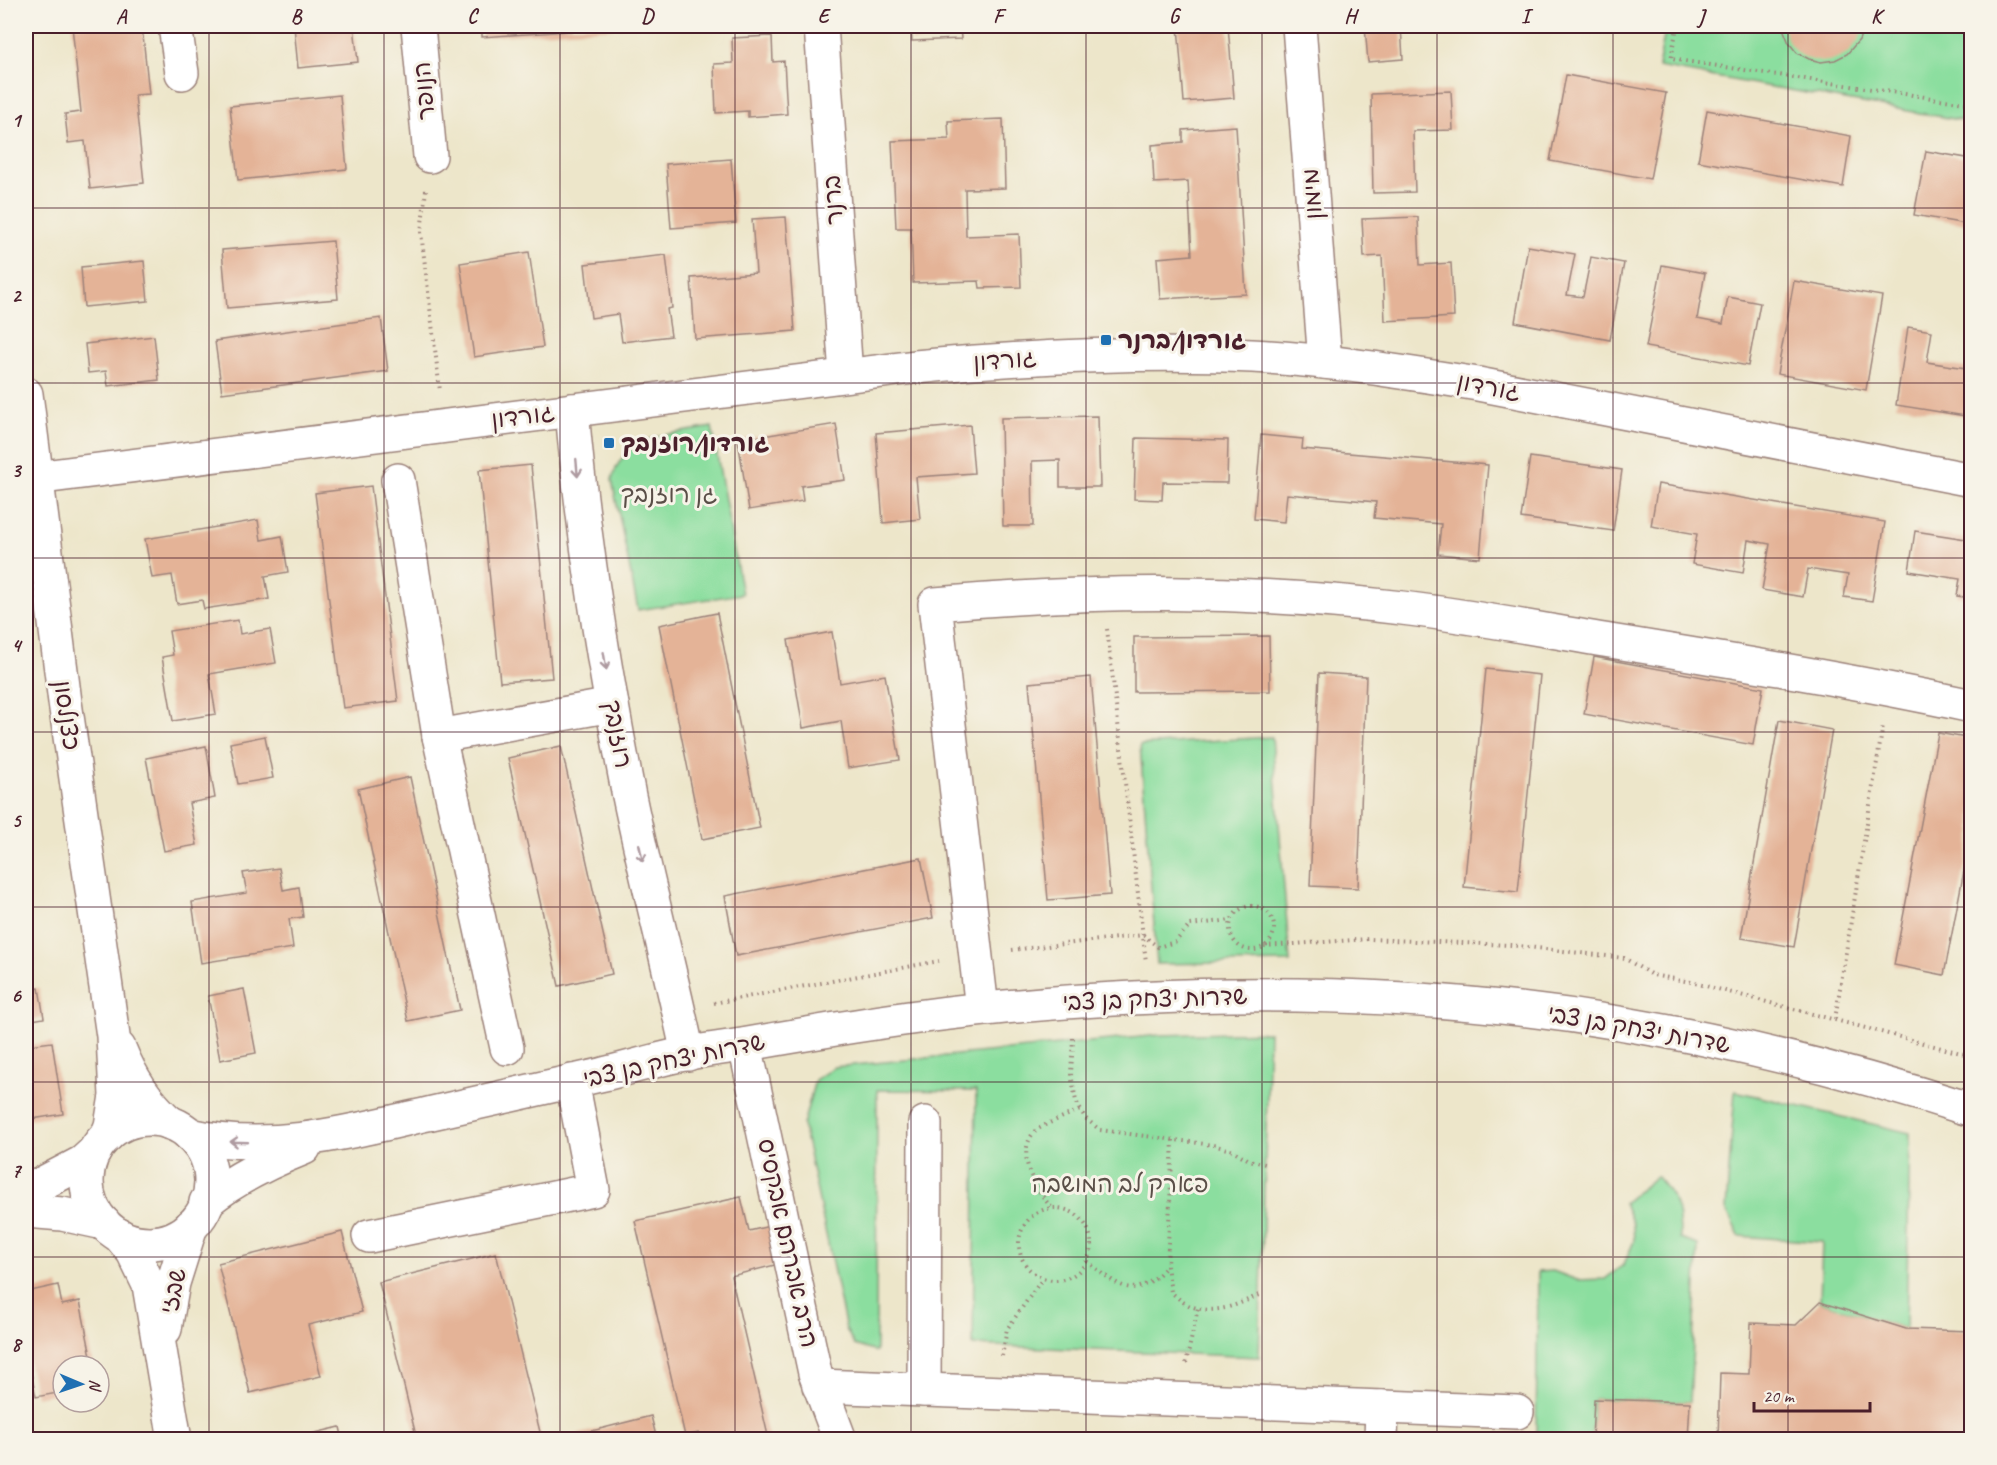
<svg xmlns="http://www.w3.org/2000/svg" width="1997" height="1465" font-family="Caveat,'Playpen Sans Hebrew',sans-serif">
	<rect width="100%" height="100%" fill="#f7f3e8"/>
	<filter id="ink" filterUnits="userSpaceOnUse"><feTurbulence type="fractalNoise" baseFrequency=".0167" numOctaves="2"/><feDisplacementMap in="SourceGraphic" scale="12" xChannelSelector="R" yChannelSelector="G"/><feConvolveMatrix kernelMatrix="1 2 1 2 8 2 1 2 1" color-interpolation-filters="sRGB"/></filter>
	<filter id="wash" filterUnits="userSpaceOnUse"><feTurbulence type="fractalNoise" baseFrequency=".008" numOctaves="4" result="noise"/><feDisplacementMap in="SourceGraphic" scale="24" xChannelSelector="R" yChannelSelector="G"/><feGaussianBlur stdDeviation="1.35" result="paint"/><feColorMatrix in="noise" values="0 0 0 0 0 0 0 0 0 0 0 0 0 0 0 0 0 1.4 0 .05"/><feComposite in="paint" operator="in"/></filter>
	<g filter="url(#wash)">
		<rect width="100%" height="100%" fill="#ede6ca"/>
		<g fill="#8bde9f" stroke="#6a7e65" stroke-width="1.5">
			<path d="M1666,26H1971V122L1658,67Z"/>
			<path d="M712,427L742,594L638,610L612,480C623,433 672,435 712,427Z"/>
			<path d="M1272,737L1290,962L1157,964L1140,745Z"/>
			<path d="M1269,1032L1259,1357L973,1345L976,1091L877,1090L876,1352L854,1345L846,1329L803,1125L815,1080L834,1067L1161,1035Z"/>
			<path d="M1735,1091L1910,1133L1906,1329L1820,1302L1822,1242L1739,1236L1726,1209Z"/>
			<path d="M1656,1176C1677,1200 1680,1207 1680,1239L1698,1245L1690,1402L1594,1399L1592,1439L1536,1440L1538,1272L1553,1271L1577,1280L1605,1279L1624,1264L1634,1241L1633,1224L1624,1203Z"/>
		</g>
		<g id="blocks">
			<g fill="#e4b397">
				<path d="M72,26H142L149,94L135,95L144,183L90,189L85,141L68,143L65,114L81,112Z"/>
				<path d="M294,26H354L358,62L298,68Z"/>
				<path d="M482,26H627V27L482,37Z"/>
				<path d="M911,26H960L961,39L912,41Z"/>
				<path d="M1178,26H1228L1234,98L1184,102Z"/>
				<path d="M1365,26H1401L1403,59L1368,62Z"/>
				<path d="M1782,26H1864L1859,40L1847,54L1835,60L1821,62L1809,59L1797,53L1789,43Z"/>
				<path d="M772,36L773,62L784,61L787,114L748,117V111L716,113L714,64L733,63L732,38Z"/>
				<path d="M1566,75L1666,93L1650,179L1550,161Z"/>
				<path d="M1451,91L1453,130L1413,131L1415,192L1373,193L1371,94Z"/>
				<path d="M340,95L347,169L238,180L230,106Z"/>
				<path d="M1707,110L1851,136L1843,187L1698,161Z"/>
				<path d="M1003,119L1005,188L965,189L966,236L1019,234L1021,287L980,288L979,281L913,283L911,228H896L892,141L949,139L948,121Z"/>
				<path d="M1236,126L1246,294L1160,299L1157,258L1192,255L1188,181L1154,183L1152,145L1183,142V130Z"/>
				<path d="M1926,151L1972,159V225L1914,215Z"/>
				<path d="M731,159L736,223L671,228L666,164Z"/>
				<path d="M786,217L795,331L695,339L691,278L756,273L752,219Z"/>
				<path d="M1418,217L1420,265L1451,263L1454,317L1385,321L1382,256L1364,257L1362,219Z"/>
				<path d="M333,241L338,299L227,308L222,250Z"/>
				<path d="M1528,246L1575,254L1567,295L1583,297L1591,257L1624,263L1610,340L1515,322Z"/>
				<path d="M529,252L543,347L474,357L460,263Z"/>
				<path d="M666,255L672,308L667,309L671,336L622,342L618,314L591,318L585,264Z"/>
				<path d="M144,261L148,301L84,307L81,267Z"/>
				<path d="M1662,265L1705,273L1697,319L1723,324L1728,297L1760,303L1748,366L1646,347Z"/>
				<path d="M1794,281L1882,296L1866,390L1777,374Z"/>
				<path d="M381,318L388,371L222,393L215,341Z"/>
				<path d="M1908,327L1932,331L1927,362L1972,369V417L1896,405Z"/>
				<path d="M154,336L159,380L108,386L106,371L88,373L85,344Z"/>
				<path d="M1098,416L1100,487H1060V460L1032,461L1033,526H1003L1001,418Z"/>
				<path d="M836,424L845,480L801,486L803,501L749,510L738,440Z"/>
				<path d="M970,425L974,473L916,477L920,519L883,523L876,433Z"/>
				<path d="M1261,435L1303,439L1302,449L1488,465L1480,558L1438,554L1441,524L1374,518L1376,502L1287,494L1284,522L1254,519Z"/>
				<path d="M1136,438L1228,440L1227,483L1163,482L1162,500L1134,499Z"/>
				<path d="M1530,457L1622,470L1613,531L1521,518Z"/>
				<path d="M531,465L552,678L500,682L479,470Z"/>
				<path d="M1658,484L1885,522L1872,601L1844,597L1848,575L1808,569L1803,597L1762,590L1770,544L1748,540L1743,573L1692,564L1697,534L1651,526Z"/>
				<path d="M371,486L398,701L343,708L315,493Z"/>
				<path d="M258,520L261,540L282,536L288,572L265,576L269,599L204,609L202,600L177,604L172,575L152,578L145,539Z"/>
				<path d="M1915,531L1972,540V598L1957,596L1960,579L1909,571Z"/>
				<path d="M717,613L760,828L702,839L659,625Z"/>
				<path d="M238,620L240,634L270,629L276,663L209,674L216,714L173,721L162,657L173,655L169,631Z"/>
				<path d="M832,632L840,683L885,675L900,760L848,768L841,721L803,728L788,640Z"/>
				<path d="M1269,636L1270,691L1134,692V637Z"/>
				<path d="M1594,657L1763,688L1753,745L1584,714Z"/>
				<path d="M1486,669L1540,675L1518,892L1464,887Z"/>
				<path d="M1319,673L1366,676L1358,888L1310,886Z"/>
				<path d="M1091,677L1110,895L1048,900L1029,683Z"/>
				<path d="M1779,720L1832,730L1794,947L1741,938Z"/>
				<path d="M1938,733L1972,739V829L1944,975L1894,965Z"/>
				<path d="M265,736L273,778L238,784L230,743Z"/>
				<path d="M206,746L215,798L189,803L197,845L164,851L146,758Z"/>
				<path d="M561,746L612,974L559,986L508,758Z"/>
				<path d="M410,777L460,1010L408,1021L358,789Z"/>
				<path d="M921,858L933,918L736,956L725,896Z"/>
				<path d="M279,868L283,890L299,887L303,917L289,919L293,948L201,963L192,902L247,893L243,873Z"/>
				<path d="M39,988L44,1018L26,1021V990Z"/>
				<path d="M244,989L256,1053L220,1060L208,996Z"/>
				<path d="M26,1032L29,1045L52,1042L63,1114L26,1120Z"/>
				<path d="M741,1197L749,1231L770,1226L779,1264L731,1276L769,1440H701L699,1433L685,1436L635,1221Z"/>
				<path d="M342,1232L362,1312L308,1325L321,1376L250,1393L218,1263Z"/>
				<path d="M496,1253L542,1440H417L379,1282Z"/>
				<path d="M58,1285L62,1305L80,1301L93,1366H63V1392L36,1397L27,1354H26V1292Z"/>
				<path d="M1820,1302L1906,1329L1972,1331L1970,1440H1718L1720,1373L1749,1374L1751,1323L1796,1325Z"/>
				<path d="M1594,1399L1690,1402L1688,1440H1592Z"/>
				<path d="M651,1416L657,1440H560V1439Z"/>
				<path d="M340,1427L343,1440H290V1439Z"/>
			</g>
		</g>
	</g>
	<g filter="url(#ink)">
		<use href="#blocks" fill-opacity="0" stroke="#9c827a" stroke-width="1.5"/>
		<g fill="none" stroke-linecap="round" stroke-linejoin="round">
			<defs>
				<g id="minor">
					<path d="M175,26L182,73"/>
					<path d="M418,26L430,156"/>
					<path d="M821,26L846,375"/>
					<path d="M1299,26L1325,362"/>
					<path d="M26,394L65,702L113,1036L116,1096L111,1126L107,1136"/>
					<path d="M572,410C583,540 604,669 629,796C647,883 670,968 688,1054"/>
					<path d="M35,478L915,367C1027,357 1139,351 1252,356C1328,360 1403,372 1478,384L1972,480"/>
					<path d="M398,480L439,736L507,1048"/>
					<path d="M439,736L612,705"/>
					<path d="M982,1009L935,604C1094,590 1244,589 1402,608C1470,616 1537,629 1604,640C1727,660 1850,680 1972,706"/>
					<path d="M745,1045L815,1373L840,1440"/>
					<path d="M119,1048C131,1078 146,1101 170,1123"/>
					<circle cx="149" cy="1181" r="62"/>
					<path d="M190,1135C271,1154 353,1131 432,1113C488,1100 544,1088 600,1075C629,1068 659,1059 688,1053C706,1050 724,1048 742,1045C823,1031 904,1017 985,1009C1196,988 1410,988 1619,1023C1739,1043 1856,1073 1972,1110"/>
					<path d="M26,1192L83,1162L95,1151"/>
					<path d="M206,1202C235,1178 269,1162 304,1148"/>
					<path d="M26,1211L62,1214L104,1223"/>
					<path d="M119,1235L133,1252L149,1285L175,1440"/>
					<path d="M369,1236L593,1190L572,1081"/>
					<path d="M165,1329L173,1283L191,1226"/>
					<path d="M819,1386L1517,1412"/>
					<path d="M924,1390L925,1123"/>
					<path d="M1381,1440L1382,1407"/>
				</g>
			</defs>
			<use href="#minor" stroke="#9c827a" stroke-width="36"/>
			<g stroke="#9c827a" stroke-width="4" stroke-dasharray="1.5 4.5" stroke-linecap="butt">
				<path d="M1677,26L1671,59L1972,104"/>
				<path d="M426,190L421,232L440,391"/>
				<path d="M1107,629L1146,962"/>
				<circle cx="1252" cy="928" r="22"/>
				<path d="M1264,946L1369,939L1510,945L1624,958L1652,975L1691,982L1972,1056"/>
				<path d="M1012,950L1143,935L1158,947L1175,942L1190,925L1231,920"/>
				<path d="M714,1003L939,961"/>
				<path d="M1835,1019L1883,725"/>
				<path d="M1073,1038L1071,1074L1076,1101L1085,1118L1100,1130L1213,1145L1234,1151L1249,1160L1265,1164"/>
				<path d="M1173,1140L1167,1266L1171,1292C1177,1297 1184,1304 1191,1306C1215,1316 1239,1304 1261,1294"/>
				<path d="M1051,1207C1035,1188 1015,1156 1034,1132C1039,1126 1071,1114 1080,1110"/>
				<circle cx="1055" cy="1244" r="36"/>
				<path d="M1087,1261C1120,1287 1134,1303 1167,1266"/>
				<path d="M1002,1356L1007,1329L1043,1278"/>
				<path d="M1186,1363L1198,1308"/>
			</g>
			<use href="#minor" stroke="#fff" stroke-width="33"/>
		</g>
		<defs><path id="oneway-shaft" d="M-6 0H5M1.5-3L5.5 0L1.5 3" fill="none" stroke-width="1.6" stroke-linecap="round" stroke-linejoin="round" transform="scale(1.5)"/></defs>
		<g stroke="#ae9aa0">
			<use href="#oneway-shaft" transform="translate(577 468) rotate(85)"/>
			<use href="#oneway-shaft" transform="translate(605 661) rotate(81)"/>
			<use href="#oneway-shaft" transform="translate(641 853) rotate(78)"/>
			<use href="#oneway-shaft" transform="translate(239 1142) rotate(-178)"/>
		</g>
	</g>
	<path fill="none" stroke="#4a1f2b" stroke-width="1.5" stroke-opacity="0.55" d="M209,26V1440M384,26V1440M560,26V1440M735,26V1440M911,26V1440M1086,26V1440M1262,26V1440M1437,26V1440M1613,26V1440M1788,26V1440M26,208H1972M26,383H1972M26,558H1972M26,732H1972M26,907H1972M26,1082H1972M26,1257H1972"/>
	<g fill="#1f6fb2" stroke="#f7f3e8" stroke-width="2">
		<rect x="1100" y="334" width="12" height="12" rx="3"/>
		<rect x="603" y="437" width="12" height="12" rx="3"/>
	</g>
	<g text-anchor="middle" stroke-width="6" stroke-linejoin="round" paint-order="stroke">
		<g font-size="24" fill="#4a1f2b" stroke="#f7f3e8">
			<text transform="translate(424 91) rotate(-95)" y="8">הנופר</text>
			<text transform="translate(1312 194) rotate(-94)" y="8">מימון</text>
			<text transform="translate(833 200) rotate(-94)" y="8">ברנר</text>
			<text transform="translate(1005 360) rotate(-4)" y="8">גורדון</text>
			<text transform="translate(1489 387) rotate(11)" y="8">גורדון</text>
			<text transform="translate(523 416) rotate(-7)" y="8">גורדון</text>
			<text transform="translate(67 715) rotate(82)" y="8">כצנלסון</text>
			<text transform="translate(618 734) rotate(80)" y="8">רוזנבך</text>
			<text transform="translate(1155 999) rotate(-2)" y="8">שדרות יצחק בן צבי</text>
			<text transform="translate(1639 1029) rotate(10)" y="8">שדרות יצחק בן צבי</text>
			<text transform="translate(674 1060) rotate(-12)" y="8">שדרות יצחק בן צבי</text>
			<text transform="translate(788 1243) rotate(78)" y="8">הרב אברהם אבקסיס</text>
			<text transform="translate(173 1291) rotate(-77)" y="8">שבזי</text>
		</g>
		<g font-size="24" font-weight="bold" fill="#4a1f2b" stroke="#f7f3e8" text-anchor="start">
			<text x="1118" y="348">גורדון/ברנר</text>
			<text x="621" y="451">גורדון/רוזנבך</text>
		</g>
		<g font-size="24" fill="#5a4f48" stroke="#f7f3e8">
			<text x="669" y="502">גן רוזנבך</text>
			<text x="1120" y="1192">פארק לב המושבה</text>
		</g>
	</g>
	<rect width="1997" height="1465" fill="none" stroke="#f7f3e8" stroke-width="66"/>
	<g transform="translate(81 1384) rotate(92)"><circle r="28" fill="#f7f3e8" stroke="#b29e9c" stroke-width="1.5"/>
	<path d="M0-4.5L10 22L0 15L-10 22Z" fill="#1f6fb2"/>
	<text y="-9" font-size="16" font-weight="bold" text-anchor="middle" fill="#4a1f2b">N</text>
	</g>
	<path d="M1754 1402v9h116v-9" fill="none" stroke="#4a1f2b" stroke-width="3"/>
	<text x="1763" y="1402" font-size="18" fill="#4a1f2b" stroke="#f7f3e8" stroke-width="4.5" paint-order="stroke">20 m</text>
	<rect x="33" y="33" width="1931" height="1399" fill="none" stroke="#4a1f2b" stroke-width="2"/>
	<g font-size="20" text-anchor="middle" font-weight="bold" fill="#4a1f2b">
		<text x="121" y="23">A</text>
		<text x="296" y="23">B</text>
		<text x="472" y="23">C</text>
		<text x="647" y="23">D</text>
		<text x="823" y="23">E</text>
		<text x="998" y="23">F</text>
		<text x="1174" y="23">G</text>
		<text x="1350" y="23">H</text>
		<text x="1525" y="23">I</text>
		<text x="1701" y="23">J</text>
		<text x="1876" y="23">K</text>
		<text x="16" y="127">1</text>
		<text x="16" y="302">2</text>
		<text x="16" y="477">3</text>
		<text x="16" y="652">4</text>
		<text x="16" y="827">5</text>
		<text x="16" y="1002">6</text>
		<text x="16" y="1177">7</text>
		<text x="16" y="1351">8</text>
	</g>
</svg>
